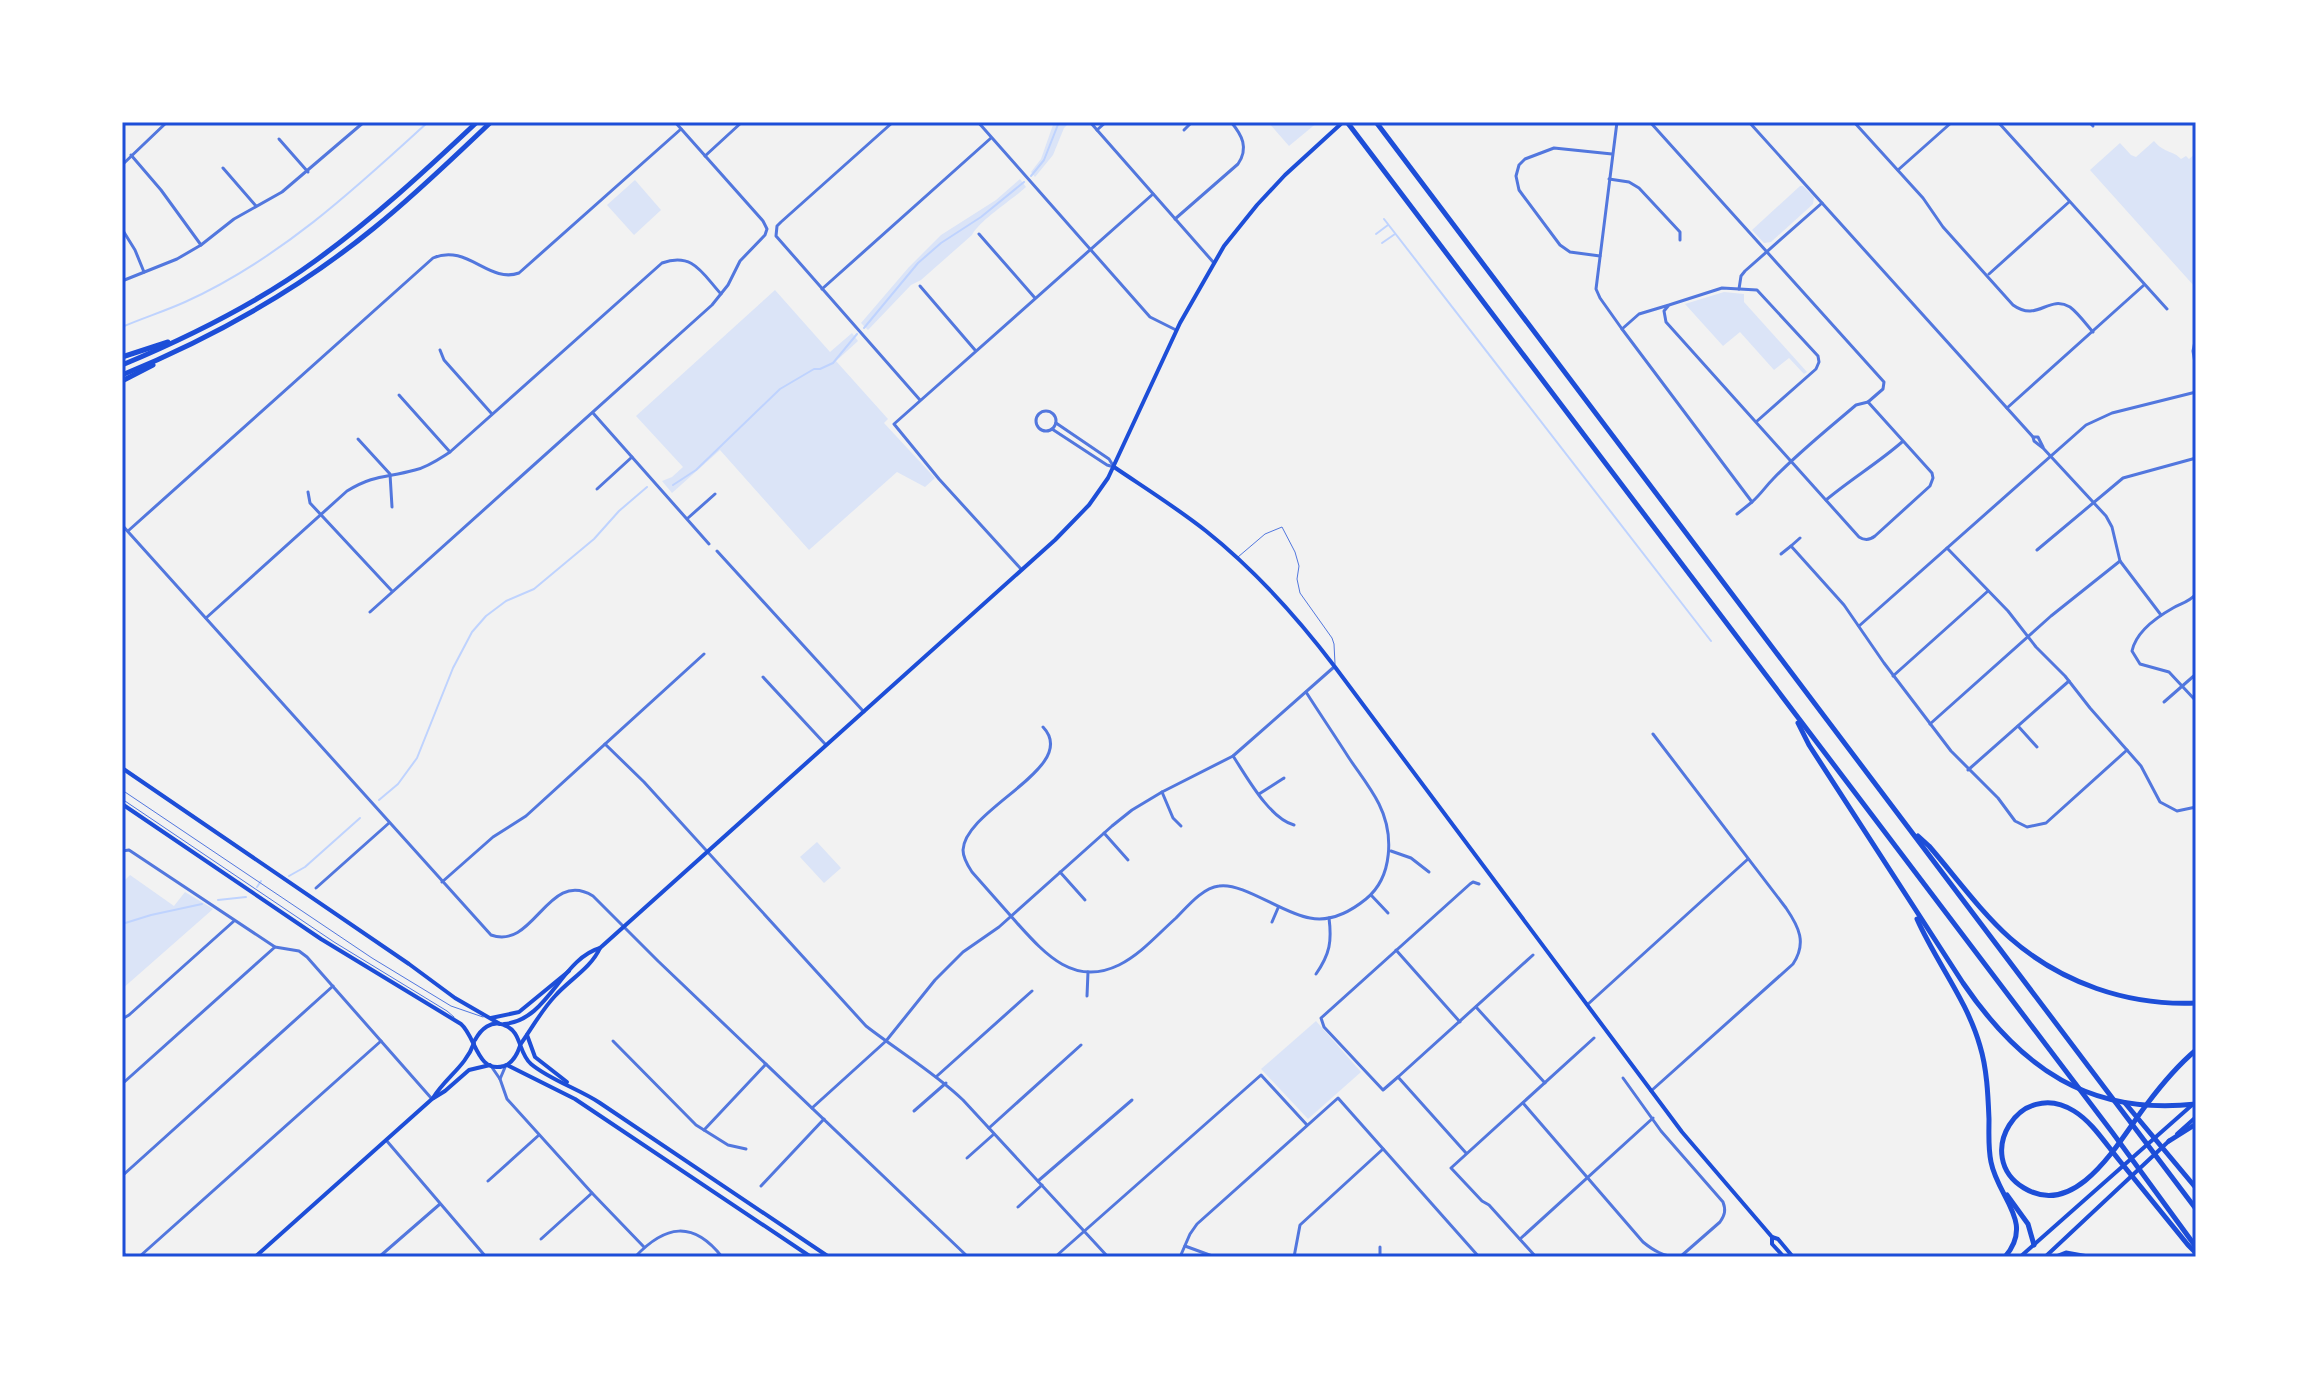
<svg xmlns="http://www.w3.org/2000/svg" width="2318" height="1379" font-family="'PT Serif',serif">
	<rect width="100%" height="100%" fill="#f2f2f2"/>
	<g fill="#dbe4f7">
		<path d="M1054,122H1070L1064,128L1053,155L1035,177L1031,172L1041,159Z"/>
		<path d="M1268,122H1318L1289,146Z"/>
		<path d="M2154,141C2165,154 2173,150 2181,159L2186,156L2189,159L2196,153L2195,287L2090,170L2120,143L2131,155L2136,157Z"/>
		<path d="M1020,179L1026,187C1011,201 981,219 972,235L921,280L911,285L868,330L861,323L909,267L941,235L996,200Z"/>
		<path d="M635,180L661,210L634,235L607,205Z"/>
		<path d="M1800,186H1803L1814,197L1813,204L1771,242L1764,243L1752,230Z"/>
		<path d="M775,290L830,352L852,333L858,341L836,361L888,419L884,423L935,478L925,487L897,472L809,550L720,450L672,493L662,481L672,477L683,467L636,416Z"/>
		<path d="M1724,292L1744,294V302L1807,372L1804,374L1789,358L1774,370L1740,332L1723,346L1685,304Z"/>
		<path d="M817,842L841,868L824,883L800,857Z"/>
		<path d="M130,875L174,906L185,892L213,909L122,989V883Z"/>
		<path d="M1316,1021L1361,1072L1308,1119L1261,1069Z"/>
	</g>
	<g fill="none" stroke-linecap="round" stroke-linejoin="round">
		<g stroke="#bfd3fe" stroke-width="2">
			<path d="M1031,176L1044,160L1059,122"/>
			<path d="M1384,219L1711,641"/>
			<path d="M1376,234L1388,225"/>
			<path d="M1382,243L1395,234"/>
			<path d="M122,327C143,318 165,311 185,302C278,260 354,190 428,122"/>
			<path d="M864,328L918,263L941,243L981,217L1024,182"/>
			<path d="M673,485L696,470L780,389L814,369H820L833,363L857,334"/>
			<path d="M379,800L398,784L417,758L453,668L472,632L486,616L506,601L534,589L594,539L619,511L647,487"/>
			<path d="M289,876L305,867L360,818"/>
			<path d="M257,887L261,881"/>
			<path d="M218,900L246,897"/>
			<path d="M122,924L151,915L202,904"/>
		</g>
		<g stroke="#5277de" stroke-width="1">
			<path d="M1238,557L1265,534L1282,527L1295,552L1299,566L1297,579L1300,593L1332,638L1334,644L1335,664"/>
			<path d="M122,790L372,958L451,1006L483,1017"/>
			<path d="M122,799L334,942L447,1011L454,1017"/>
		</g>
		<g stroke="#5277de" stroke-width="3">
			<path d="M893,122L781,222L777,226L776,236L920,400"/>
			<path d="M978,122L1150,317L1176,330"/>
			<path d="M1090,122L1214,263"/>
			<path d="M1617,122L1596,289L1600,298L1622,329"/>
			<path d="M1650,122L1884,382L1883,389L1868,402"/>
			<path d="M1749,122L2033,437L2034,441L2043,448L2106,516L2112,527L2120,561L2161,615"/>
			<path d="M1854,122L1923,198L1943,227L2013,305C2038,323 2048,294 2070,307C2078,313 2086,324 2093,332"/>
			<path d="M1998,122L2167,309"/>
			<path d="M2089,122L2093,126"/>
			<path d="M1097,130L1106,122"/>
			<path d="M1184,130L1192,122"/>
			<path d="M279,139L308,172"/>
			<path d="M131,155L161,190L201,245"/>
			<path d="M705,156L742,122"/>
			<path d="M122,165L167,122"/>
			<path d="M223,168L256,206"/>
			<path d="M1898,170L1952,122"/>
			<path d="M1609,179L1629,182L1639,188L1680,232V240"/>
			<path d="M1175,219L1238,164C1249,148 1242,135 1231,122"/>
			<path d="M122,229L135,250L144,272"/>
			<path d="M979,234L1035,298"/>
			<path d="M1600,256L1570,252L1560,245L1519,190L1516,176L1519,165L1525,159L1554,148L1612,154"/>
			<path d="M1989,274L2069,202"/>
			<path d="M122,281L177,259L201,245L234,219L282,192L364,122"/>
			<path d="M920,286L975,350"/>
			<path d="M822,289L991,138"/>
			<path d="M1739,289L1741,276L1745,271L1822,203"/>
			<path d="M1669,305L1639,314L1622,329L1752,502C1761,494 1766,486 1773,479C1799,452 1828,429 1856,405L1868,402L1932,473L1933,478L1930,486L1875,536C1870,540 1865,541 1859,537C1795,466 1731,394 1666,322L1664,311L1669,305L1722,288L1757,290L1818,356L1819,362L1816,369L1756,422"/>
			<path d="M2196,336L2193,351L2196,369"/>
			<path d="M440,350L444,360L492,414"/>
			<path d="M399,395L450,452"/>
			<path d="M2007,408L2144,285"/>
			<circle cx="1046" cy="421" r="10"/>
			<path d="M593,413L709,544"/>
			<path d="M1056,423L1109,459L1114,467"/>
			<path d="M1052,429L1107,465L1114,467"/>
			<path d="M2033,437H2038L2043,447"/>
			<path d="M358,439L390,474L392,507"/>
			<path d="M597,489L632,457"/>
			<path d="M308,492L310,503L392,591"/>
			<path d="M1826,500C1851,479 1878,463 1902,442"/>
			<path d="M1737,514L1752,502"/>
			<path d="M688,518L715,494"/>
			<path d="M128,531L433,258C467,243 489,284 519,273L681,129"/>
			<path d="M1800,538L1791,546L1844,605L1884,663L1951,751L1998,798L2015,821L2027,827L2046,823L2127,750"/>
			<path d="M1947,548L2008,611L2036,647L2065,676L2090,708L2141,766L2160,802L2177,811L2196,807"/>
			<path d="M2037,550L2123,478L2196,458"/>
			<path d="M717,551L864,712"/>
			<path d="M1781,554L1791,546"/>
			<path d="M1021,569L939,479L894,424L1153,194"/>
			<path d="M2196,594C2189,602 2182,603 2173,608C2157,617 2136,632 2132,651L2140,664L2169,672L2196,701"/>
			<path d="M370,612L712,305L728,285L740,261L765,235L767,229L763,221L675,122"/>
			<path d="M206,618L347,491C375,474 386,478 415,470C428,467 439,459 450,452L662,263C693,252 702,273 721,294"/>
			<path d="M1859,626L2086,425L2112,413L2196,392"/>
			<path d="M1893,676L1988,591"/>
			<path d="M763,677L826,745"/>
			<path d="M2164,702L2196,674"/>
			<path d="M1930,724L2051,616L2120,561"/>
			<path d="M2018,726L2037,747"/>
			<path d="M1043,727C1081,767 965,808 963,850C963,858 968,866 972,872C987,889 1002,906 1017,923C1045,954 1074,987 1119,965C1141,954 1158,934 1176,918C1187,907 1202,888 1219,886C1243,882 1283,914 1310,918C1330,922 1350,912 1366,899C1393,877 1394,834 1379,804C1371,788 1359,773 1349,758C1335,736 1320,714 1306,692"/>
			<path d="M605,744L644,782L866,1026C898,1051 934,1072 963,1100L1108,1257"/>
			<path d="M1233,756C1247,777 1269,818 1294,825"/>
			<path d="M1968,770L2069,681"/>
			<path d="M1162,792L1173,818L1181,826"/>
			<path d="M1259,794L1284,778"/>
			<path d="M1104,833L1128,860"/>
			<path d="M122,851L129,850L275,947L299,951L307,957L432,1099"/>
			<path d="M1391,851L1411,858L1429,872"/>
			<path d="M1060,872L1085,900"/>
			<path d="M442,882L493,837L526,816L704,654"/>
			<path d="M316,888L389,823"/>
			<path d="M1371,895L1388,913"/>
			<path d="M1272,922L1278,908"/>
			<path d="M1396,950L1460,1022"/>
			<path d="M1316,974C1330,954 1332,941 1329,918"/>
			<path d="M1087,996L1088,972"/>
			<path d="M1587,1005L1748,859"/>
			<path d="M1476,1007L1545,1083"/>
			<path d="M122,1019L129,1015L234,921"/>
			<path d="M613,1041L696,1125L728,1145L746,1149"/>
			<path d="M491,1066L500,1079L507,1099L592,1193L644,1247"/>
			<path d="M937,1076L1032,991"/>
			<path d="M1398,1077L1383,1090L1324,1027L1321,1018L1470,884L1473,882L1479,884"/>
			<path d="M1623,1078L1661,1131L1723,1202C1726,1210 1725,1215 1720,1222L1680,1257"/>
			<path d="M500,1079L506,1065"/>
			<path d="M122,1084L275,947"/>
			<path d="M1523,1103L1643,1242C1654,1251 1663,1256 1678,1257"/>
			<path d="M914,1111L946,1083"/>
			<path d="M989,1128L1081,1045"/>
			<path d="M704,1130L766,1064"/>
			<path d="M386,1140L486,1257"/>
			<path d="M1466,1153L1398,1077L1533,955"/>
			<path d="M967,1158L994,1134"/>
			<path d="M122,1176L333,986"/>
			<path d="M488,1181L539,1135"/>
			<path d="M1038,1181L1132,1100"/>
			<path d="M761,1186L824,1119"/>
			<path d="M1018,1207L1042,1185"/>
			<path d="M541,1239L592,1193"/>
			<path d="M1520,1239L1653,1118"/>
			<path d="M1185,1246L1215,1257"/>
			<path d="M122,1252L127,1257"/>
			<path d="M139,1257L381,1041"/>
			<path d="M379,1257L440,1204"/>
			<path d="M635,1257C665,1225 693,1220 722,1257"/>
			<path d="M1055,1257L1261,1075L1307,1125"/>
			<path d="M1180,1257L1190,1234L1197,1224L1338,1098L1479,1257"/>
			<path d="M1294,1257L1300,1225L1383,1149"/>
			<path d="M1380,1257V1247"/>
			<path d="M1536,1257L1489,1205L1482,1201L1451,1168L1594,1038"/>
		</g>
		<g stroke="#5277de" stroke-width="3">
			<path d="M122,525L491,935C534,951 548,868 593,896L658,961L968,1257"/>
			<path d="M1651,1091L1793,964C1807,943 1799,927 1786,908L1653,734"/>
			<path d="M812,1108L886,1041L935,980L963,952L999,927L1112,826L1132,810L1162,792L1233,756L1334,667"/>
		</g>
		<g stroke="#1d4ed8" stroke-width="4">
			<path d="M1114,467C1145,488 1177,508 1206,531C1255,570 1297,617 1335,667L1682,1132L1772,1237L1778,1239L1793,1257"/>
			<path d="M504,1024C548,1021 561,959 600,948"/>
			<path d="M520,1045C532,1028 541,1011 555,996C569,980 591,968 600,948L1055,540L1089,505L1108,478L1180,323L1224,246L1257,205L1285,175L1343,122"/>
			<path d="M433,1098C445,1078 466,1066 474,1043"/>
			<path d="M1772,1237V1244L1784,1257"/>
			<path d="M255,1257L432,1099L445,1091L469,1070L490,1065"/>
		</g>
		<g stroke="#1d4ed8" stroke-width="4">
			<path d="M122,768L409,964L455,998L500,1024"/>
			<path d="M122,804L321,939L461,1024C476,1037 477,1074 504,1066C513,1063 517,1055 520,1046"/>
			<path d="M491,1018L519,1012L569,971"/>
			<path d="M527,1035L535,1057L567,1082"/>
			<path d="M475,1040C481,1029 491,1020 504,1025C522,1031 518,1053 531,1064C550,1080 579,1089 600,1103C677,1154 753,1206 829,1257"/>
			<path d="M507,1065L575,1099L811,1257"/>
			<path d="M2177,1134L2196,1117"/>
			<path d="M2020,1257L2192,1105"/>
			<path d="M2045,1257L2170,1140"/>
		</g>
		<g stroke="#1d4ed8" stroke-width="5">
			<path d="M1347,122L2112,1132L2196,1247"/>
			<path d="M1376,122L2196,1209"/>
			<path d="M122,357L168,342"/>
			<path d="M122,365C189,337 256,304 315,261C373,219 425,171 477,122"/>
			<path d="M122,375C212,338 298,290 374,228C415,195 453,158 491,122"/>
			<path d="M122,381L153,365"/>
			<path d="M1798,723L1809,745L1963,983C2021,1068 2089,1116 2196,1104"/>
			<path d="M1918,836L1929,846C1955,876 1980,911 2010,938C2061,983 2128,1006 2196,1003"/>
			<path d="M1917,919C1936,962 1967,1000 1980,1046C1987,1069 1988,1095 1989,1119C1989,1133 1988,1148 1991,1162C1998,1198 2035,1222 2005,1257"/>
			<path d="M2196,1050C2177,1066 2162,1084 2147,1104C2121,1137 2078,1221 2024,1188C1972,1157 2020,1077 2074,1111C2092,1122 2105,1143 2119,1160C2142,1188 2165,1217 2188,1245L2196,1253"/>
			<path d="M2125,1103L2196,1188"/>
			<path d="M2169,1141L2196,1124"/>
			<path d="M2007,1195L2028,1224L2034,1245"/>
			<path d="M2056,1257L2066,1253L2088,1257"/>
		</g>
	</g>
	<rect width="2318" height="1379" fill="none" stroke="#ffffff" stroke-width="248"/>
	<rect x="124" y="124" width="2070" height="1131" fill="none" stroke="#1d4ed8" stroke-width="3"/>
</svg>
